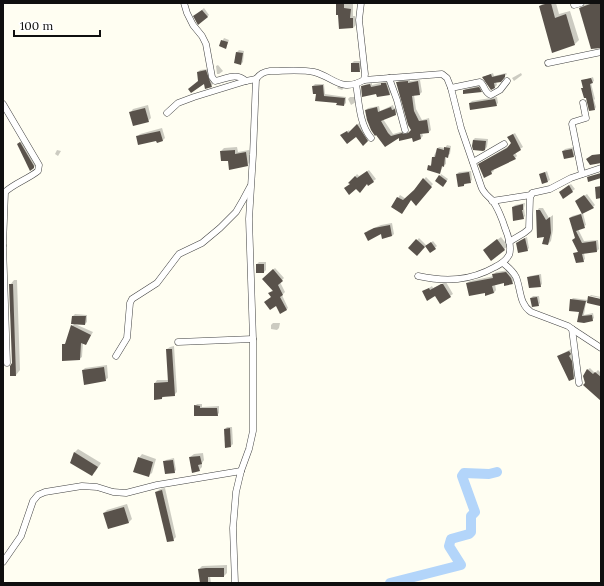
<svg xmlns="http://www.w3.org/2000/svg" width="604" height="586" font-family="Lora,serif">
	<rect width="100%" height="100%" fill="#fffef2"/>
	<g fill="#0003">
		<path d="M338,3H353V16H355L356,25L353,28Z"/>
		<path d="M543,3H556L559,14L570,11L579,40L575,44L540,6Z"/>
		<path d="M589,3H601V47L580,8L584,5Z"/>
		<path d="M204,8L209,15L207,17L197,14Z"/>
		<path d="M224,38L229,40L226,48L220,46Z"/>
		<path d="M239,50L244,51L243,62L241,64L237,52Z"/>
		<path d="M354,61H361V69L359,71L352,63Z"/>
		<path d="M218,65L223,71L219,74H217L216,66Z"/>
		<path d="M208,69L213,84L211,86L205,82L199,81L198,72L200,70Z"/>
		<path d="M493,73L494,76L506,73L507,74L503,78L496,82L497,85L495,87L483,77Z"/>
		<path d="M521,73L522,75L514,81L512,78Z"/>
		<path d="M593,77L594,81L591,83L595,99L594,100L596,107L595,109L587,97L582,81Z"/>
		<path d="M410,79V81L420,80L422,92L420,94L414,95L416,109L422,120L429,118L431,130L429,132L422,133L423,136L421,138L414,140L413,137H399L385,146L366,110L368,108L379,106L380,111L393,105L394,108L397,107L398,112L396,114L383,119L393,134L404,131L409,133L412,130L398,82L400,80Z"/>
		<path d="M388,81L391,92L390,94L362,87L364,85L372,83V85Z"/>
		<path d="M315,84H324L325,94L346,97V103L344,105L317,93L313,86Z"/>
		<path d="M481,85L483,90L481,91H464L466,89Z"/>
		<path d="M339,86L344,87V88L342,90L337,88Z"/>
		<path d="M350,97H355L356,102L351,105L348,99Z"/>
		<path d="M497,97L498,103L496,105L470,103L472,101Z"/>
		<path d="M148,105L151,118L148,121L130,113L133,109Z"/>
		<path d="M359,123L369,139L367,141L356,135L344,134L349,130L350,132Z"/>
		<path d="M162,128L165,138L162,141L137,137L140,134Z"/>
		<path d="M515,133L523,147L515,152L517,156L515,158L493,169L494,171L491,173L482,162L509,146L512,143L511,135Z"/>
		<path d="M475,138L488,139L487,147L485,149L473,146V140Z"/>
		<path d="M24,139L37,164L33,168L18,144Z"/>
		<path d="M447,145L451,146L450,154L446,156V164L443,166L440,173L429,166L432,164L433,158L437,149L439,147L445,148Z"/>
		<path d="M237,147L238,152L249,150L250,162L247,165L229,160L221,151L224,148Z"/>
		<path d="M574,147L576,154L574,156L563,151L565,149Z"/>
		<path d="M57,150L61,151L58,156L55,154Z"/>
		<path d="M369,170L376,179L368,185L367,183L351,184L350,183L357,174L359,176Z"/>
		<path d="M471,171L472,180L464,185L457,174L459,172Z"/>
		<path d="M547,171L550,180L548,181L540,175Z"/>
		<path d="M441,174L448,179L445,183L440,176Z"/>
		<path d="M426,177L433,184L422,197H423L416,204L411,200L402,213L392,207L400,195L406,199Z"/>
		<path d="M571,184L575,189L564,197L562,190Z"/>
		<path d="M587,194L595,205L593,207L578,200Z"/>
		<path d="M525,203L524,208L525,216L523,218L513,207L515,205Z"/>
		<path d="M539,208H543L549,218L553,215V230L551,241L548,244L537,211Z"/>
		<path d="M583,213L586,225L578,229L584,241L598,240L599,249L597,251L584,253L585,259L583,261L574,254L579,251L570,218L572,216Z"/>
		<path d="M392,223L394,234L392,236L382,238L381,232L367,231L381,225Z"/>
		<path d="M501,237L508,246L492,259L488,247Z"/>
		<path d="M527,237L529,248L527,250L519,241Z"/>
		<path d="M419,238L427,246L433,241L437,246L430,252L426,245L417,254L410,248Z"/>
		<path d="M259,262H266V270L264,272H257V264Z"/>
		<path d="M275,268L284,278L280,282L285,292L282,295L288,308L286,310L272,297L269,293L273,290L263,279Z"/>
		<path d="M509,270L515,280L512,283L504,282L495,284L496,290L494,293L485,292L467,283L470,281L494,276L493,275L496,272Z"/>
		<path d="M541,274L542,284L540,286L528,278L530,276Z"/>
		<path d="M14,280H17L20,370L16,375L13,363L10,285Z"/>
		<path d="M446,282L453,294L450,296L436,295L423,292L432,286L433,288Z"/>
		<path d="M3,291L4,368L3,369Z"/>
		<path d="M591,295L601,297V298L590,296Z"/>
		<path d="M533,296H539L540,303L538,305L531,298Z"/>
		<path d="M573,298L588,300L589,298L601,300V303L599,305L586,302L584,315L593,313L594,318L592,320L578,321L580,311L571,300Z"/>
		<path d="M75,314L87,315V322L85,324H75L93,332L86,344L83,342L82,357L79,359L63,345L67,342L72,326L74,324L73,316Z"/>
		<path d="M273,323H280L279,328L277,330L271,329V325Z"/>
		<path d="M174,346L177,392L174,395L165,396L162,398L155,399V383L157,380H169L167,349L170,347Z"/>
		<path d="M571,349L575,376L573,378L560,355Z"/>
		<path d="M107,365L108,378L105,380L83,370L85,368Z"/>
		<path d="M590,368L595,373L598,370L601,373V399L586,383L587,370Z"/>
		<path d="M197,404H202V407L219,406V413L217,415H195V406Z"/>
		<path d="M227,427H232L233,444L231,446L225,429Z"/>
		<path d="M78,449L101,463L95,472L71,462L75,452Z"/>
		<path d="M203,453L204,460L202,463V467L199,470L190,457L194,454Z"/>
		<path d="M142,454L156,459L152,473L148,476L139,458Z"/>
		<path d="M174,458L176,470L174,472L164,462L166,460Z"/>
		<path d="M165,488L176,537L173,540L156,492L160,489Z"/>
		<path d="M127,504L132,519L129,522L104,513L107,510Z"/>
		<path d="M227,565V573L224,576H210L211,583H202L199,569L202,566Z"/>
	</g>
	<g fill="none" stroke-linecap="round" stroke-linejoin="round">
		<path stroke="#b3d5fa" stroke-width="10" d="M390,583L461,565L449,546L451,539L469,534L471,532V516L475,512L462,476L464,473L489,474L497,472"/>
	</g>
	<g fill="#59524b">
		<path d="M336,3H344V8L351,9L350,18H353V28L339,29L338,15H336Z"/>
		<path d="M548,3H551L555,18L566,14L575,45L552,53L539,6Z"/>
		<path d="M593,3H600L601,8V48L591,49L579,8Z"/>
		<path d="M202,10L208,17L198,25L193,16Z"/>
		<path d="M221,40L228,42L226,49L219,46Z"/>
		<path d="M236,52L243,53L241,65L234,63Z"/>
		<path d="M351,63H359L360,72H351Z"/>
		<path d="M206,70L212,87L205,89L204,84L191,93L188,89L198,81L197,72Z"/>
		<path d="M491,74L492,77L505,74V77L501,82L494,83L495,88L491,90L482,77Z"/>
		<path d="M591,78L593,83L590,84L595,110L589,111L586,98H584L581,88H583L581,80Z"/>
		<path d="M408,81V83L418,81L420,95L412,96L414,111L419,121L427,120L429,133L420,134L421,139L413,142L412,138L399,141V138L385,147L376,135L375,136L371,130L367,120L365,110L377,107L378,112L391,107L392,110L395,109L396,115L381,121L388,133L391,136L402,133L404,134L408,133L411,130L408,125L396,82Z"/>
		<path d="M381,83H386L390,95L377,97L376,94L362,97L361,86L370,84L371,87L381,85Z"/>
		<path d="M323,85L324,96L345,98L344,106L336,105L337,103L315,101L316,94H313L312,86Z"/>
		<path d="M479,87L482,92L463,94V90Z"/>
		<path d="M495,99L497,106L470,110L469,103Z"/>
		<path d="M145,108L149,122L133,126L129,112Z"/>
		<path d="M357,124L368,141L363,146L356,137L347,144L340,135L347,131L348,133Z"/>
		<path d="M160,131L163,141L157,143L156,141L138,145L136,136Z"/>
		<path d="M513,134L521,150L513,155L516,159L491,171L492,174L484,178L478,164L507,148L511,143L507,137Z"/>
		<path d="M473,140L486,141L485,150L483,151L473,150L472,146Z"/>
		<path d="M20,142L34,166V168L30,171L17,144Z"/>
		<path d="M444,147L450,148L448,158L445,157L444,167L442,166L440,174L427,170L428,165L431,166L432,157H435L437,148L444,150Z"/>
		<path d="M572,149L574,157L564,159L562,151Z"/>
		<path d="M235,150V154L246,152L248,166L229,170L228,161H221L220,151Z"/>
		<path d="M601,154V163L590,165L586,159L592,155Z"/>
		<path d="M367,171L374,182L368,186L367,184L360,193L356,189L349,195L344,188L350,184L348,183L355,176L357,178Z"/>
		<path d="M469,172L471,183L464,184V186L458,187L456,174Z"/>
		<path d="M545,172L548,182L542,184L539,174Z"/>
		<path d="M601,173V178L588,182L587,177Z"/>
		<path d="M439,175L447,181L443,187L435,181Z"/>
		<path d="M423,178L432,187L416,206L411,200L402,214L391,207L397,197L403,200L414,190Z"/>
		<path d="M569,185L573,192L563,199L559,192Z"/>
		<path d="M601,186V198L596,199L595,187Z"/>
		<path d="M584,195L594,208L582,214L575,201Z"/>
		<path d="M523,204V210H522L524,219L513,221L512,207Z"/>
		<path d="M536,210H540L546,220L550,217L551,233L548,245L542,244L544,237L537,238Z"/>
		<path d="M581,214L585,228L576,231L582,243L596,241L597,252L582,254L584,262L576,263L573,253L578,252L572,240L575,238L569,218Z"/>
		<path d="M390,225L392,236L382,239L381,234L368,241L364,233L374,228Z"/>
		<path d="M525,238L528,251L518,253L516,243Z"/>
		<path d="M416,239L425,247L417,256L408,248Z"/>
		<path d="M497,239L505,250L491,261L483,250Z"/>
		<path d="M431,242L436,249L430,253L425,246Z"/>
		<rect x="256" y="264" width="8" height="9"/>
		<path d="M273,269L283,281L278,285L283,295L280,297L287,310L280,314L276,306L270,310L264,302L271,297L268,293L273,291L262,279Z"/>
		<path d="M506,272L511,278L513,284L504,286V283L492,286L494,293L485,296V293L469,296L466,283L493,278L492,274Z"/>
		<path d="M539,275L541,287L529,288L527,277Z"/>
		<path d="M9,284H13L16,376H10V366L12,363Z"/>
		<path d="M441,284H443L451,297L440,304L435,296L427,301L422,291L429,288L430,290Z"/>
		<path d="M588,296L601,299L600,306L587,303Z"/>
		<path d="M537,297L539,306L532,307L530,298Z"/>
		<path d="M570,299L586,301L582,316L592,315L593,321L584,323L577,322L579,312L569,311Z"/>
		<path d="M72,316H86L85,325L71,324Z"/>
		<path d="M71,325L91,335L86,345L81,343L80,360L62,361V344H65Z"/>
		<path d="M166,349H172L175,396L162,397V399L154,400V383L168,382Z"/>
		<path d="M569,351L571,354L569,356L572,361L574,379L569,381L557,356Z"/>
		<path d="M104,367L106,381L84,385L82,370Z"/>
		<path d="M587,369L593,374L595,372L601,377V401L583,385L585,383L583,376Z"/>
		<path d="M194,405L200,406V408H217L218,416H194Z"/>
		<path d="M230,428L231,447L225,448L224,429Z"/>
		<path d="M74,452L98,467L92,476L70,463Z"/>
		<path d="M200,456L202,464L198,465L200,471L192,473L189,457Z"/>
		<path d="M138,457L153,462L149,477L133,472Z"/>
		<path d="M173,460L175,473L165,474L163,461Z"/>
		<path d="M162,490L174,541L167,542L155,492Z"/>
		<path d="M124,507L129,523L108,529L103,513Z"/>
		<path d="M206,568H224V577H208V583H200L198,569Z"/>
	</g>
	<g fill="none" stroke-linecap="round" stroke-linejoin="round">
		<defs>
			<g id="minor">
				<path d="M184,3L187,13L193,25L202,36L206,44L212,77L215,81C227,79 235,72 246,81"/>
				<path d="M361,3L359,20L365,74L364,80"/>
				<path d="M574,5L581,3"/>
				<path d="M548,63L601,52"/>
				<path d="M389,78L397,100L405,130"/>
				<path d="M356,84C359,101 359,124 371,138"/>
				<path d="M451,88L480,82C485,85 484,93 491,95L500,90L507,81"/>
				<path d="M3,104L39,165L38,171C28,179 15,183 5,192L3,245"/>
				<path d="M167,113L178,103L194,97L246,81L256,79"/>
				<path d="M473,162L504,144"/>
				<path d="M582,174L572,124L573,122L586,118L583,103"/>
				<path d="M492,201L531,195"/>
				<path d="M509,242L524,233L529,229L530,198L532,193L550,189L571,178L601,168"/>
				<path d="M3,246L7,363"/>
				<path d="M503,263C508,267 513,271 516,277C521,289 519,304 531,312L568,326L572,329L579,383"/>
				<path d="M572,329L601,348"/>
				<path d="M178,342L253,339"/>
				<path d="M116,356L127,338L130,303L132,299L157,283L179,254L202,243L220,228L236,212L243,200L250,187"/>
				<path d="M3,562L21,536L33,501L38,495L45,492L82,486L97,487L113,492L126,493L157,485L241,471"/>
				<path d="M235,583L233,528L236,492L241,471L249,449L253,431V339L249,219L253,155L256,79C260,74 263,72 270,71C284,71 301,69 314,72C334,77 340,93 364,80L442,74L447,78L451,88L461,128L481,186C483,193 487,195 492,200C497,206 503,221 505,228C508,235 512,248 509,255C506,261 501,264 495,267C470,281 446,282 418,276"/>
			</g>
		</defs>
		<use href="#minor" stroke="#424242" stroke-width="7"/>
		<use href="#minor" stroke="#fff" stroke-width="6"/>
	</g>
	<rect width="604" height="586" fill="none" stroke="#0f0f0f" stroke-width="8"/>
	<path d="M14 30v6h86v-6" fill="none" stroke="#0f0f0f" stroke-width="2"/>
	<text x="20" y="30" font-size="12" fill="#0f0f0f" stroke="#ffffff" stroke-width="3" paint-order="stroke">100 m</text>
</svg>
